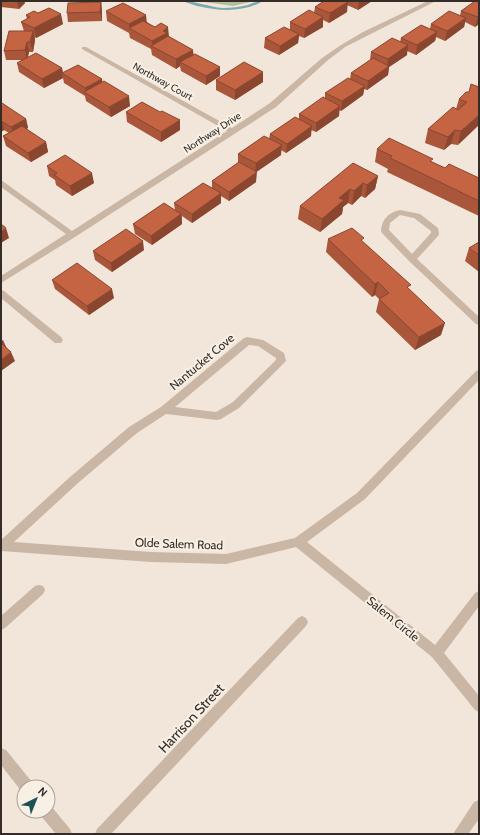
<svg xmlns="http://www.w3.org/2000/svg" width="480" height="835" font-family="Cabin,sans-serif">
	<rect width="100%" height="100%" fill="#f1e6d9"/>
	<path fill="#b2c099" d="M197,1H255L233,6Z"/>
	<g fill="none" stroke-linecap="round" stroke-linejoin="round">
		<path fill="#78abae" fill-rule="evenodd" d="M182,1C196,1 209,7 223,8C231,8 240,7 248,5C253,3 257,1 263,1C243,13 219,11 197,6C192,4 187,3 182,1Z"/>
		<g fill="#c9b6a5" fill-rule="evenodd">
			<path d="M428,1H436L345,47L327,61L276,107L75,237L1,283V276L66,234L1,187V180L72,231L227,131L82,49V47H86L232,128L270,103L322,58L341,45L363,32Z"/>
			<path d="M400,210L420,214L438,228L439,234L438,236L417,259L479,317V325L476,324L409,261L382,233L381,231C382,219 388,213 400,210ZM400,215L414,218L431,231V233L412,254L389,230L390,223Z"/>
			<path d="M1,290L4,291L61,337L63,340L61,343H55L1,298Z"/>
			<path d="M247,337L263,340L284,353L286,361L239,408L221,419L217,420L166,414L137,433L78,483L14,542L151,552L226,554L295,538L357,493L476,371L479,370V380L365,499L307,542L435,645L475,593L479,591V606L444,653L479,696V712L475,710L432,657L296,547L226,564L151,562L1,551V540L70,477L129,427L161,407L244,338ZM249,345L258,346L276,358V360L233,402L216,412L175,407Z"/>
			<path d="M39,585L43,586L45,590L43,594L5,628L1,630V616L35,586Z"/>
			<path d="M302,616L306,618L308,622L306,626L111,834H95L97,829L298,618Z"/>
			<path d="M1,748L6,750L32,782L34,787H24V792H22L1,765Z"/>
			<path d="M479,800V819L468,834H453L474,802Z"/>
			<path d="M48,805L51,806L70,829L72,834H56L41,816L39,811H48Z"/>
		</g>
	</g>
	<g fill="#a9563a">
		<path d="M1,1H24L25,3L19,9L1,7Z"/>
		<path d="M324,1H372L358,10L347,5V12L329,23L323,20V27L304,38L299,36L298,43L279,55L264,48L265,38L290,29V22L314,13L315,7Z"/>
		<path d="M479,1V24L475,27L465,22L464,27L445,41L436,37L435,41L416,55L407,51V55L389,67L388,75L367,90L364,89L363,95L341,111L339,110V116L316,132L311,130V136L286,153L281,150V155L256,172V182L229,201L221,196V203L192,223L182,216V224L152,245L135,234L133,224L175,210L174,203L212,188V181L238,163V154L269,139L270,134L299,119V114L325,98V93L350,79L351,73L370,60L371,52L400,42L401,38L430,29L431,24L460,16L461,11Z"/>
		<path d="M101,2L102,11V21L68,22L67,13Z"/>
		<path d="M106,11L147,22L169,37L193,50V54L220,67V76L206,85L181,71L180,66L176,69L152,55L151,49L130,38L129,33L107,21Z"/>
		<path d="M26,15L63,24L36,38L35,37V40L33,52H29L28,57L62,68L63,73L102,79V82L130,106L111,117L86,101L85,96L64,83L63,78L44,88L19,72L17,63L22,60H6L4,51L24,31L21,22L27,19Z"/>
		<path d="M263,72V82L235,100L216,90V80Z"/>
		<path d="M479,87L458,145L451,144L444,150L425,143L428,129L456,109L459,99Z"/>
		<path d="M1,104L26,119L28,128L26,129L46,142L48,152L31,162L6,146L3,136L9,133L4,130L1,132Z"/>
		<path d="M126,112H160L180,120V130L161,142L127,122Z"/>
		<path d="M377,149L432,162L445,168L479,178V216L387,172L388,169L375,162Z"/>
		<path d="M47,166L94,183L72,196L56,185L55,180L49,176Z"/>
		<path d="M378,176L375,189L365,198L361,196L352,205L348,203L343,207L342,214L320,232L298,219L300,206Z"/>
		<path d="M328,239L363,242L409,290L441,335L415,350L376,312L379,299L375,295L372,297L326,252Z"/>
		<path d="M479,242V272L465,261L469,248Z"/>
		<path d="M144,250L112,272L95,260L93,251Z"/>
		<path d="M52,280L114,298L89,315L55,289Z"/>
	</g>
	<g fill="#8a462f">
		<path d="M17,1H24L25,3L19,9Z"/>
		<path d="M359,1H372L358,10Z"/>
		<path d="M101,2L102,11V21L100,12Z"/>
		<path d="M348,2L347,12L329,23L330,13Z"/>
		<path d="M61,14L63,24L36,38L34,28Z"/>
		<path d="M146,15L147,24L129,29V24Z"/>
		<path d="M479,16V24L475,27L478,17Z"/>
		<path d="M323,17V27L304,38L305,29Z"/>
		<path d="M466,18L464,27L445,41L447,31Z"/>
		<path d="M168,27L169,37L153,47L152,41L163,31Z"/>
		<path d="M33,31L35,40L33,52L30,42Z"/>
		<path d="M437,32L435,41L416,55L417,45Z"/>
		<path d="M299,34L298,43L279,55L280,46Z"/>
		<path d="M27,42L29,52L27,60L25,50Z"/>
		<path d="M408,45L407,55L389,67L388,75L367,90L368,81L387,68L388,59Z"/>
		<path d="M193,50L194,59L180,62V66L176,69V59Z"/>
		<path d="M220,67V76L206,85V76Z"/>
		<path d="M62,68L63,74L62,73L63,78L44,88L42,79Z"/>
		<path d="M263,72V82L235,100V90Z"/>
		<path d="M102,79L103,88L86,93L85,88Z"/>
		<path d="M365,86L363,95L341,111L342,101Z"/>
		<path d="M129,96L130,106L111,117L109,107Z"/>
		<path d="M340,106L339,116L316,132V123Z"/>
		<path d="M479,115V125L458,145L461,131Z"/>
		<path d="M26,119L28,128L14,136L11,127Z"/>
		<path d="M2,120L4,130L1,132V121Z"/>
		<path d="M180,120V130L161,142V132Z"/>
		<path d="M312,126L311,136L286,153L287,144Z"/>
		<path d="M455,130L451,144L444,150L448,137Z"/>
		<path d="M46,142L48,152L31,162L28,153Z"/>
		<path d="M282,145L281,155L255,173L256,163Z"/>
		<path d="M257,172L256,182L229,201V192Z"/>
		<path d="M92,173L94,183L72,196L70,186Z"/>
		<path d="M378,176L375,189L365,198L367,185Z"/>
		<path d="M363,183L361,196L352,205L354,191Z"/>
		<path d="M350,189L348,203L343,207L342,214L320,232L322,219L339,198Z"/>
		<path d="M221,193V203L192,223V214Z"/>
		<path d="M181,214L182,224L152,245L151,236Z"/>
		<path d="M6,228L9,238L1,243V232Z"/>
		<path d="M143,241L144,250L112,272L111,263Z"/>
		<path d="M378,282L375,295L372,297L375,284Z"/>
		<path d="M112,289L114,298L89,315L87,306Z"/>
		<path d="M445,323L441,335L415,350L419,337Z"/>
		<path d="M3,340L7,349L1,345V341Z"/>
		<path d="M11,352L15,361L1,371V360Z"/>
	</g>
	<g fill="#c56443" stroke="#8a462f">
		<path d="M324,1H344L348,2L330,13L315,7Z"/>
		<path d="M475,1H479V16L478,17L461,11Z"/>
		<path d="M101,2L100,12L67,13L68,3Z"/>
		<path d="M123,3L146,15L129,24L106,11Z"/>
		<path d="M49,8L61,14L34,28L21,22L30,17L26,15L34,11L38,13Z"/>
		<path d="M309,10L323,17L305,29L290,22Z"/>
		<path d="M449,11L466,18L447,31L431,24Z"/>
		<path d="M143,21L155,27L161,23L168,27L163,31L167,33L152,41L129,28Z"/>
		<path d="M421,25L437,32L417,45L401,38Z"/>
		<path d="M284,27L299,34L280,46L265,38Z"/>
		<path d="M9,31H33L30,42H27L25,50L4,51Z"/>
		<path d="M168,36L193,50L176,59L151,46Z"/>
		<path d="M392,38L408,45L388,59L371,52Z"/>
		<path d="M36,53L62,68L42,79L17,63Z"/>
		<path d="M195,54L220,67L206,76L180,62Z"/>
		<path d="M373,58L389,66L368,81L351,73Z"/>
		<path d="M244,62L263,72L235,90L216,80Z"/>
		<path d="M78,65L102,79L85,88L62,73Z"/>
		<path d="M348,78L365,86L342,101L325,93Z"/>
		<path d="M104,81L129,96L109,107L84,92Z"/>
		<path d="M471,84L479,87V115L461,131L455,130L448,137L428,129L453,107L458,110L467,102L459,99L466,92H469Z"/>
		<path d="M323,97L340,106L316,123L299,114Z"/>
		<path d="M142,102L160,112L162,111L180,120L161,132L126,112Z"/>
		<path d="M2,103L26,119L11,127L1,121V104Z"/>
		<path d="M295,117L312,126L287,144L270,134Z"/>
		<path d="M22,126L46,142L28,153L3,136Z"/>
		<path d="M264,136L282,145L256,163L238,154Z"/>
		<path d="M389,138L433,159L430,161L445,168L449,164L479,178V201L390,158L392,156L377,149Z"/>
		<path d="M65,155L92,173L70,186L54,175L57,173L47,166Z"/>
		<path d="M239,162L257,172L229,192L212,181Z"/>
		<path d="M353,163L378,176L367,185L363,183L354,191L350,189L339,198L344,200L322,219L300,206Z"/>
		<path d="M203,183L221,193L192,214L174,203Z"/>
		<path d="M164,203L181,214L151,236L133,224Z"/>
		<path d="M1,224L6,228L1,232Z"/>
		<path d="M352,228L364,238L361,240L411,285L407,287L445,323L419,337L379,299L389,293L378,282L375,284L328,239Z"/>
		<path d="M126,229L143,241L111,263L93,251Z"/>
		<path d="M479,242V255L469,248Z"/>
		<path d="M77,263L112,289L87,306L52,280Z"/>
		<path d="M1,343L11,352L1,360Z"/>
	</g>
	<g text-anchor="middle" stroke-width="4" stroke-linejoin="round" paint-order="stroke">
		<g font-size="10" fill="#352b27" stroke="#f9f0e5">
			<text transform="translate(163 81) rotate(29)" y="4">Northway Court</text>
			<text transform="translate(212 132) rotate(-33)" y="4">Northway Drive</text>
		</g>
		<g font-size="12" fill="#352b27" stroke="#f9f0e5">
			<text transform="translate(202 362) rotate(-40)" y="4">Nantucket Cove</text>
			<text transform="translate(179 544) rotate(2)" y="4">Olde Salem Road</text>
			<text transform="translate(393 619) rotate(39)" y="4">Salem Circle</text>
		</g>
		<g font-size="14" fill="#352b27" stroke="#f9f0e5">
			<text transform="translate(191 718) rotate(-47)" y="5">Harrison Street</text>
		</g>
	</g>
	<rect width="480" height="835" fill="none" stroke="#352b27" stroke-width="4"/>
	<g transform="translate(36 799) rotate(43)"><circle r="19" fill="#f9f0e5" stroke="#aba199"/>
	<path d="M0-3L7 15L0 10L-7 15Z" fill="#1c5156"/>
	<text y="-6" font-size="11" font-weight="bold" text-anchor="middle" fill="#352b27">N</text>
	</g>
</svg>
